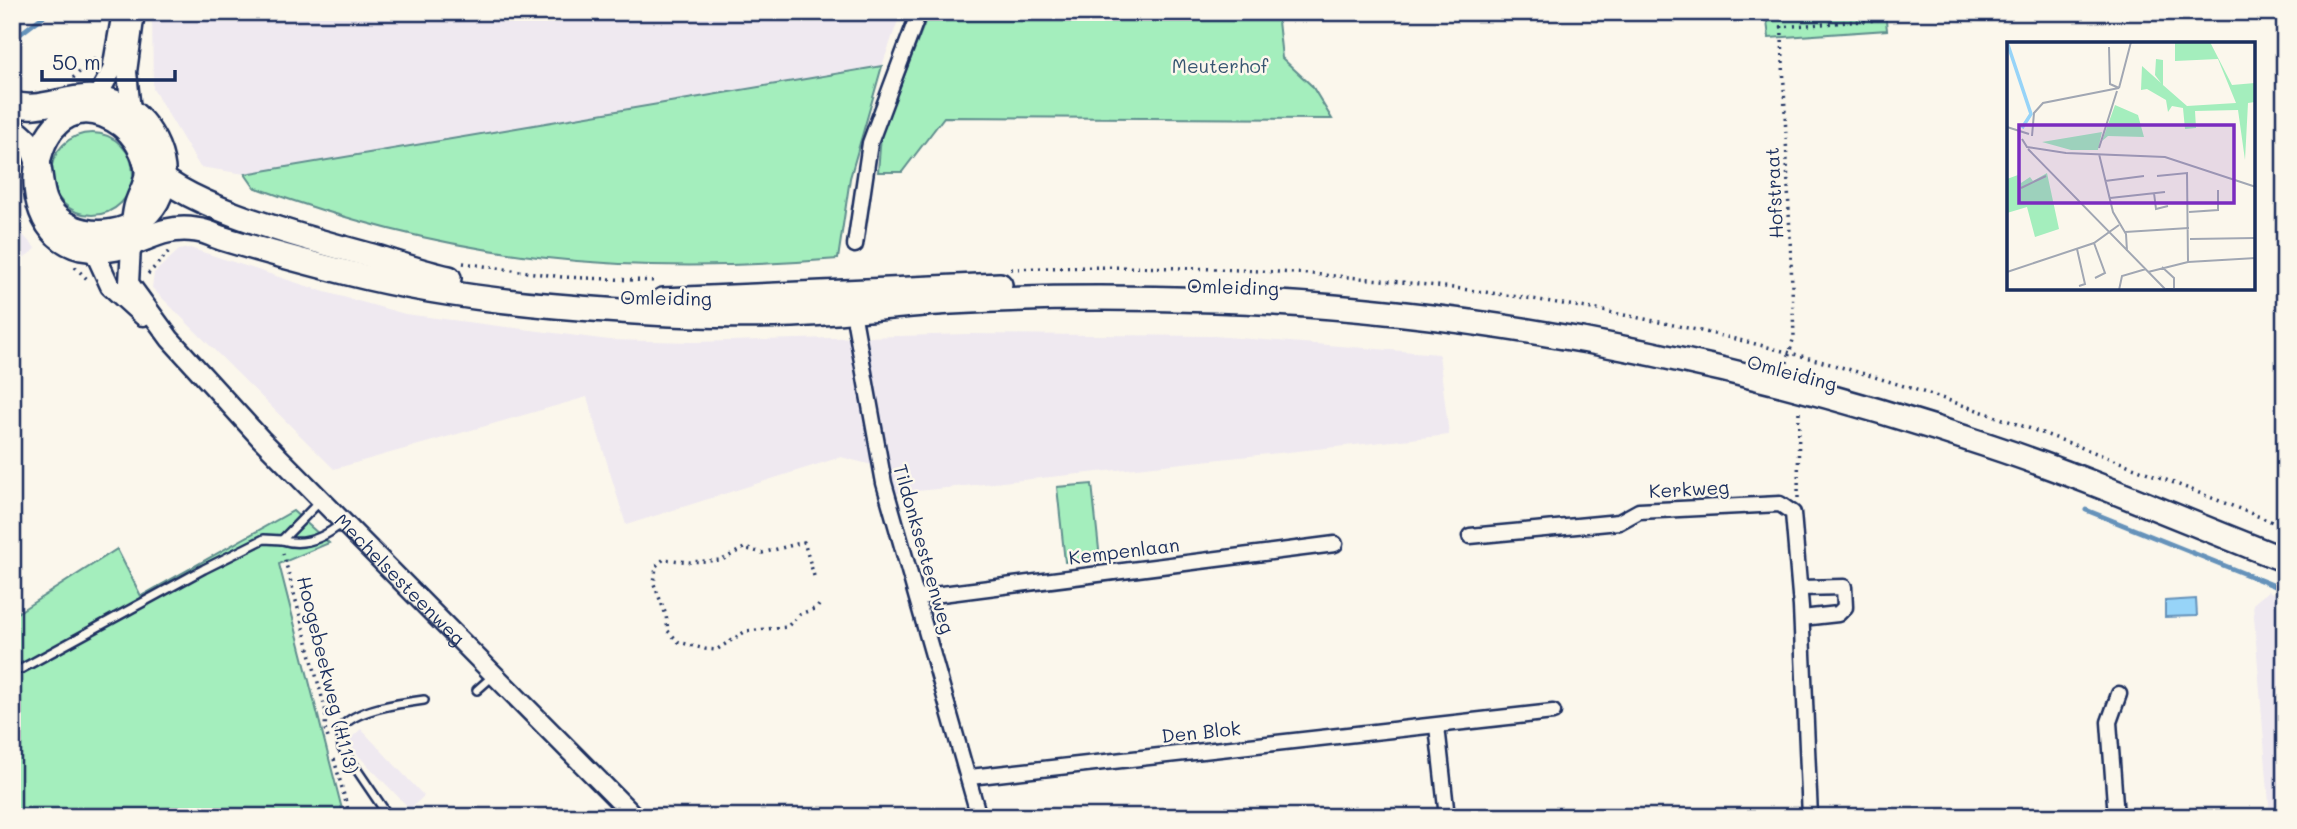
<svg xmlns="http://www.w3.org/2000/svg" width="2297" height="829" font-family="Mali,sans-serif">
	<rect width="100%" height="100%" fill="#fbf7ec"/>
	<filter id="ink" filterUnits="userSpaceOnUse"><feTurbulence type="fractalNoise" baseFrequency=".0143" numOctaves="2"/><feDisplacementMap in="SourceGraphic" scale="14" xChannelSelector="R" yChannelSelector="G"/><feConvolveMatrix kernelMatrix="1 2 1 2 8 2 1 2 1" color-interpolation-filters="sRGB"/></filter>
	<g filter="url(#ink)">
		<g fill="#efe9f0">
			<path d="M152,12H901L882,66L245,174L200,167L153,89Z"/>
			<path d="M12,223L36,249L12,266Z"/>
			<path d="M190,248L325,292L405,314L609,340L695,342L967,334L1214,336L1439,354L1449,435L880,495L872,465L841,457L626,525L587,397L334,469L152,288L154,273L179,250Z"/>
			<path d="M2268,591L2285,598V817H2270L2253,604Z"/>
			<path d="M361,729L424,796L410,809L352,749L354,746L349,740Z"/>
		</g>
		<g fill="#a4eebd" stroke="#608e8e" stroke-width="2">
			<path d="M929,12H1277L1282,58L1312,86L1332,119L944,117L902,172H878L881,135Z"/>
			<path d="M1766,12H1885L1887,30L1769,38Z"/>
			<path d="M882,66L850,178L838,259C625,277 456,261 254,187L245,174Z"/>
			<circle cx="92" cy="174" r="41"/>
			<path d="M1092,484L1100,559L1065,562L1057,487Z"/>
			<path d="M293,511L329,543L279,564L344,817H12V613L14,615L117,549L141,596Z"/>
		</g>
		<path fill="#97d4f8" stroke="#6592ba" stroke-width="2" d="M2196,599L2197,616L2165,617V601Z"/>
		<g fill="none" stroke-linecap="round" stroke-linejoin="round">
			<g stroke="#6592ba" stroke-width="5">
				<path d="M12,40L49,12"/>
				<path d="M2086,510L2285,590"/>
			</g>
			<defs>
				<g id="service">
					<path d="M321,500L282,540C304,547 324,538 342,523"/>
					<path d="M21,669L204,569L264,539L282,540"/>
					<path d="M477,690L494,675"/>
					<path d="M389,817L342,748L341,728C355,709 401,703 424,700"/>
				</g>
				<g id="minor">
					<path d="M855,245L870,143L919,12"/>
					<path d="M852,306L884,483L979,817"/>
					<path d="M1470,536L1619,522L1639,511L1780,504L1793,513L1801,607L1810,817"/>
					<path d="M1800,588L1844,587L1845,607L1838,614L1802,618"/>
					<path d="M918,597L1335,544"/>
					<path d="M1437,726L1447,817"/>
					<path d="M970,777L1553,712"/>
					<path d="M2116,817L2109,722L2119,694"/>
				</g>
				<g id="tertiary">
					<path d="M97,97L112,70L122,12"/>
					<path d="M131,111L127,72L135,12"/>
					<path id="s1" d="M131,246L129,283L170,339L261,439L635,817"/>
					<path d="M94,251L110,286L143,316"/>
				</g>
				<g id="primary">
					<path d="M12,103C46,116 79,83 121,105C152,121 175,168 157,201C139,234 88,243 59,219C33,197 47,170 31,146C27,140 18,133 12,128"/>
					<path d="M145,161C179,208 319,241 376,257C400,264 424,273 449,278"/>
					<path d="M131,246C133,234 133,220 136,207C139,194 148,184 147,170C145,153 134,135 121,125C38,65 0,227 81,248C133,258 150,223 196,230C210,232 207,233 221,238C263,251 305,262 348,273C415,290 487,300 556,306C635,313 714,318 793,315C846,313 898,305 951,302C1039,297 1127,297 1214,300C1478,309 1740,362 1990,446C2090,479 2187,522 2285,560"/>
					<path d="M663,300L1000,285"/>
				</g>
			</defs>
			<use href="#service" stroke="#1b2f5e" stroke-width="12"/>
			<use href="#minor" stroke="#1b2f5e" stroke-width="19"/>
			<use href="#tertiary" stroke="#1b2f5e" stroke-width="23"/>
			<use href="#primary" stroke="#1b2f5e" stroke-width="28"/>
			<g stroke="#1b2f5e" stroke-width="3.5" stroke-dasharray="2 5" stroke-linecap="butt">
				<path d="M1781,12L1794,336L1786,366"/>
				<path d="M1780,27L1878,20"/>
				<path d="M73,78L96,57"/>
				<path d="M12,198L21,214"/>
				<path d="M463,263L562,277L657,281"/>
				<path d="M75,267L87,279"/>
				<path d="M1011,269C1292,259 1580,290 1851,370C1999,413 2142,470 2285,527"/>
				<path d="M148,274L169,252"/>
				<path d="M1798,498L1799,408"/>
				<path d="M283,553L326,712L325,729L329,741"/>
				<path d="M814,576L804,542L762,553L744,548L722,560L689,562L664,559L656,566L654,584L666,615L668,631L679,642L705,649L716,650L746,631L787,627L800,614L817,608L821,602"/>
				<path d="M334,759L350,817"/>
			</g>
			<use href="#service" stroke="#fbf7ec" stroke-width="7"/>
			<use href="#minor" stroke="#fbf7ec" stroke-width="14"/>
			<use href="#tertiary" stroke="#fbf7ec" stroke-width="18"/>
			<use href="#primary" stroke="#fbf7ec" stroke-width="23"/>
		</g>
	</g>
	<g text-anchor="middle" stroke-width="5" stroke-linejoin="round" paint-order="stroke">
		<g font-size="19" fill="#365571" stroke="#fbf7ec">
			<text x="1220" y="73">Meuterhof</text>
		</g>
		<g font-size="19" fill="#1b2f5e" stroke="#fbf7ec">
			<text transform="translate(1774 193) rotate(-93)" y="7">Hofstraat</text>
			<text transform="translate(1233 287) rotate(2)" y="7">Omleiding</text>
			<text transform="translate(666 298) rotate(1)" y="7">Omleiding</text>
			<text transform="translate(1792 373) rotate(15)" y="7">Omleiding</text>
			<text transform="translate(1689 489) rotate(-3)" y="7">Kerkweg</text>
			<text transform="translate(924 549) rotate(74)" y="7">Tildonksesteenweg</text>
			<text transform="translate(1124 551) rotate(-7)" y="7">Kempenlaan</text>
			<text dy="7" stroke="none"><textPath href="#s1" startOffset="439">Mechelsesteenweg</textPath></text>
			<text transform="translate(328 675) rotate(76)" y="7">Hoogebeekweg (H113)</text>
			<text transform="translate(1201 732) rotate(-6)" y="7">Den Blok</text>
		</g>
	</g>
	<g transform="translate(2007 42)">
		<rect width="248" height="248" fill="#fbf7ec"/>
		<path d="M168,0H203L225,43L248,41V60L241,61L238,118L231,68L188,69L189,86L178,87L176,66L165,64L161,70L159,58L140,47L134,48L135,24L154,41L148,33L149,17L156,18V43L180,64L229,61L211,17L168,19ZM108,63L131,73L137,95L101,94L95,99ZM95,90L91,108H64L35,100ZM40,131L52,187L28,195L20,165L0,171V137L11,133L14,141L23,135L26,139Z" fill="#a4eebd"/>
		<path fill="none" stroke="#97d4f8" stroke-width="3.5" d="M0,0L24,72L15,86"/>
		<path fill="none" stroke="#a1a7b3" stroke-width="2" d="M102,5L103,42L112,46M112,46L124,0M0,85L22,92M25,94L27,71L36,61L112,46M15,97L20,105L59,111L158,115L249,145M92,106L110,49M21,107L159,248M92,112L106,170L119,192L120,209M150,134L180,131L181,220M98,139L137,134M14,146L39,134M147,151L149,167L161,164M103,156L158,150M182,170L211,168V148M118,190L182,186M183,197L249,196M87,201L98,231L88,236M70,207L78,242L72,244M155,225L167,236V246M0,230L87,201L112,183M141,230L181,220L249,216M159,247L209,248M112,248L115,234L139,227"/>
		<path fill="#7b2cbf" fill-opacity="0.15" stroke="#7b2cbf" stroke-width="3.5" d="M12,83H227V161H12Z"/>
		<rect width="248" height="248" fill="none" stroke="#1b2f5e" stroke-width="3.5"/>
	</g>
	<rect width="2297" height="829" fill="none" stroke="#fbf7ec" stroke-width="42"/>
	<rect x="21" y="21" width="2255" height="787" fill="none" stroke="#1b2f5e" stroke-width="2.5" filter="url(#ink)"/>
	<path d="M42 70v10h133v-10" fill="none" stroke="#1b2f5e" stroke-width="3.5"/>
	<text x="52" y="70" font-size="21" fill="#1b2f5e" stroke="#fbf7ec" stroke-width="5" paint-order="stroke">50 m</text>
</svg>
